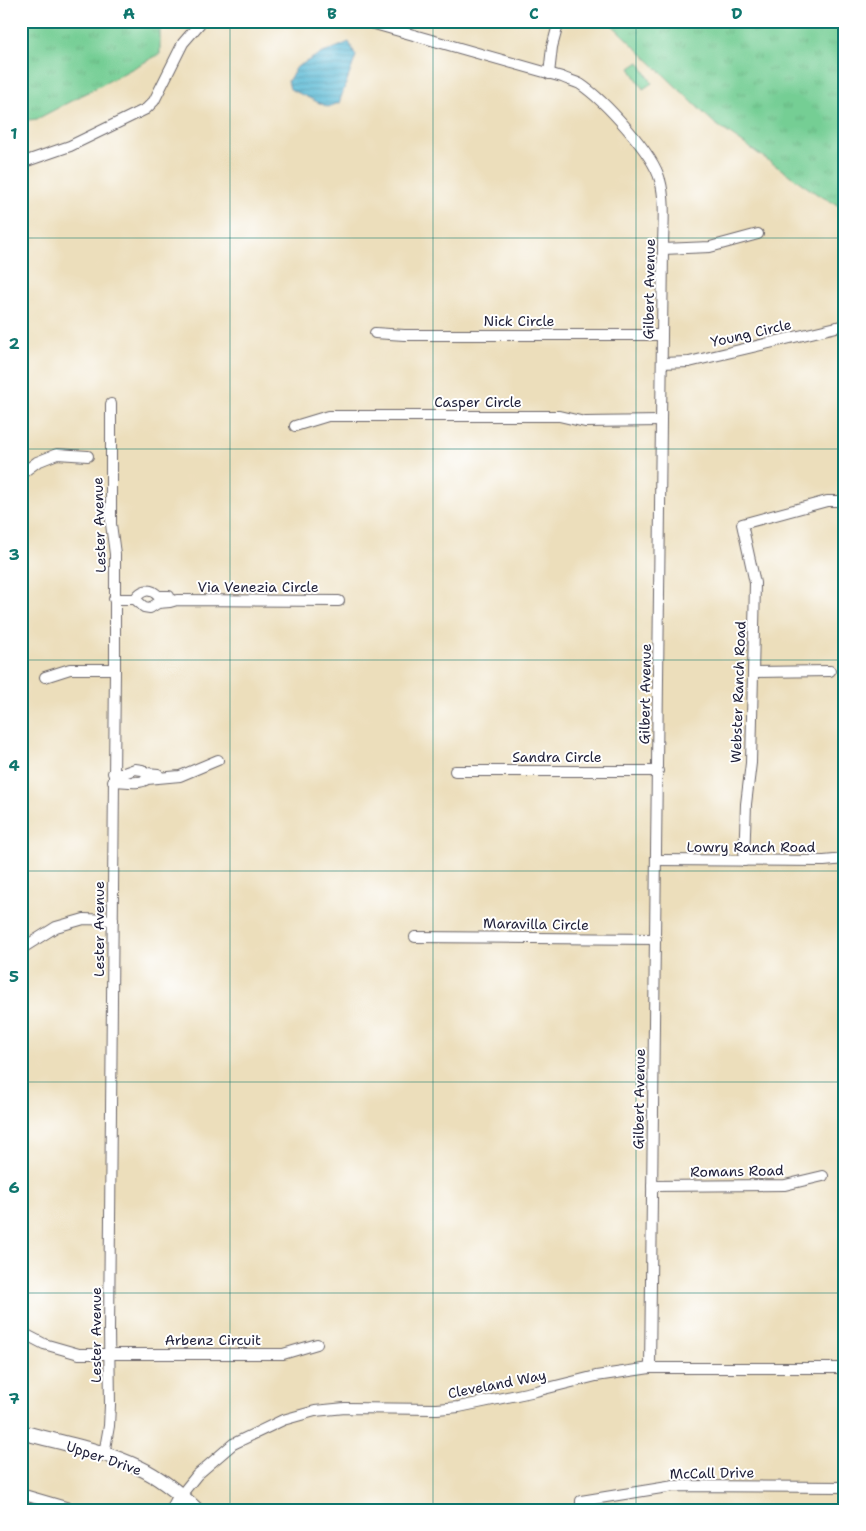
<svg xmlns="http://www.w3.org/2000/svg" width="866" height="1531" font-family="'Shantell Sans',sans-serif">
	<defs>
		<pattern id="grass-tufts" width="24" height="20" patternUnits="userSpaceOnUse" patternTransform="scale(1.25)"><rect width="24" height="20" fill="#75ce94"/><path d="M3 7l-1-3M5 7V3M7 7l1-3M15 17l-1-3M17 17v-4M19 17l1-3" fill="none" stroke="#65b180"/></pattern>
		<pattern id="water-rules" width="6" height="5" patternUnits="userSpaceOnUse" patternTransform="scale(1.25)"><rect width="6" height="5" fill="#54b7d3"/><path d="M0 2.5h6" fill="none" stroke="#4594ac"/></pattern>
	</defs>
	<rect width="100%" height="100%" fill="#fff"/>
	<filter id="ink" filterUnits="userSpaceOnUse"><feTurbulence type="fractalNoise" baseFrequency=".02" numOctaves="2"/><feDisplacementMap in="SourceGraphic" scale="10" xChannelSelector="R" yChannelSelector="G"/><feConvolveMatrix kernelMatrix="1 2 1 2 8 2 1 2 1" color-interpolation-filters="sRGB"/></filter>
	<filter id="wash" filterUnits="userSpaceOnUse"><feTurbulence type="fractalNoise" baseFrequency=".0096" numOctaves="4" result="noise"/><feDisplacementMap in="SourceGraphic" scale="20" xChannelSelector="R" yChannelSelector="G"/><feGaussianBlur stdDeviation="1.12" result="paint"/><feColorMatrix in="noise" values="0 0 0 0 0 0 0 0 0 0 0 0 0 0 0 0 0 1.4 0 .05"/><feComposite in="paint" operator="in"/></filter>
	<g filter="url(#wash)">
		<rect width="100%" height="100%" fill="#ecdebb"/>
		<g fill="url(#grass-tufts)" stroke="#4c7868">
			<path d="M21,21H160V54L37,119L21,121Z"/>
			<path d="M608,21H845V209L817,194L714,123Z"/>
		</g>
		<path fill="#75ce94" stroke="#4c7868" d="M639,62L652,83L643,89L630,68Z"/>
		<path fill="url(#water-rules)" stroke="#3b6c87" d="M349,42L356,56L339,103L328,107L290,89L288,81L297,67L316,56Z"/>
	</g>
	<g filter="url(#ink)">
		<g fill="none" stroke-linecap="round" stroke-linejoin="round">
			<defs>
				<g id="minor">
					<path d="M364,21L562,77C568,80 574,81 580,84C604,100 653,153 660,180C666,201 663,227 663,249L650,1368"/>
					<path d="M549,74L552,47L559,21"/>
					<path d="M21,163L70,146L146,109L154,101L183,43L202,21"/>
					<path d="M663,249L710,247L758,234"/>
					<path d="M375,333L404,335H662"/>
					<path d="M662,363L689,362L845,325"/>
					<path d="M295,426L328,416H559L585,422L661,421"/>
					<path d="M21,474L37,462L57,454L88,456"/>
					<path d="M114,599H135L144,607L150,608L158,603L170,602L177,600L339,601"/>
					<path d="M135,599C141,590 150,587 158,596H169"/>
					<path d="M754,672L830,671"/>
					<path d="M45,677L70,669H115"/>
					<path d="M455,771H658"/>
					<path d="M113,773H124L135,769L142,770L147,773L158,774"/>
					<path d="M113,781C123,781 140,785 147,779L180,776L218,760"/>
					<path d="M657,860L824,861L845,859"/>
					<path d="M744,861L746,804L751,763L755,583L742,524L827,501H845"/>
					<path d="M415,937L656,939"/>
					<path d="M21,949L56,927L84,919L113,920"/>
					<path d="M652,1186L785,1185L823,1176"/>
					<path d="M21,1332L44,1344L79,1354H283L317,1344"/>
					<path d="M104,1454L109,1426L110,1405L109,1330L115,669V554L111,524V404"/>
					<path d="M21,1494L76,1510"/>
					<path d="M181,1495L197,1475L233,1444L283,1420L315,1411L345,1408L437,1409L459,1407L536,1391L596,1376L650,1368H845"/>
					<path d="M581,1510V1501L674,1486L845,1487"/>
				</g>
				<g id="major">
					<path d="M21,1432C61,1443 103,1450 140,1468C161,1478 180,1494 197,1510"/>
					<path d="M173,1510L181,1495"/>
				</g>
			</defs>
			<use href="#minor" stroke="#696468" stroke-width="12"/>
			<use href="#major" stroke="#696468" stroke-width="16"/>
			<use href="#minor" stroke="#fff" stroke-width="10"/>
			<use href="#major" stroke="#fff" stroke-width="14"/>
		</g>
	</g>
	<path fill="none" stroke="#0f766e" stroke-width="1" stroke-opacity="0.55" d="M230,21V1510M433,21V1510M636,21V1510M21,238H845M21,449H845M21,660H845M21,871H845M21,1082H845M21,1293H845"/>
	<g text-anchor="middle" stroke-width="4" stroke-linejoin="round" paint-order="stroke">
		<g font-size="14" fill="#22223b" stroke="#fff">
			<text transform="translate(649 289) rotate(-89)" y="5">Gilbert Avenue</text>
			<text x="519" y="326">Nick Circle</text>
			<text transform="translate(751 333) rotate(-13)" y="5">Young Circle</text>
			<text x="478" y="407">Casper Circle</text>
			<text transform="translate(99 525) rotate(-92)" y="5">Lester Avenue</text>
			<text x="258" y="592">Via Venezia Circle</text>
			<text transform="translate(738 692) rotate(-88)" y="5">Webster Ranch Road</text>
			<text transform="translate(645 694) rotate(-89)" y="5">Gilbert Avenue</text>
			<text x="557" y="762">Sandra Circle</text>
			<text x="751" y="852">Lowry Ranch Road</text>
			<text transform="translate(536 924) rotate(1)" y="5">Maravilla Circle</text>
			<text transform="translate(99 929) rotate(-90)" y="5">Lester Avenue</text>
			<text transform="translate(639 1099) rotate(-89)" y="5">Gilbert Avenue</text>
			<text transform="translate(737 1171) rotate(-1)" y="5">Romans Road</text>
			<text transform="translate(96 1335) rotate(-90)" y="5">Lester Avenue</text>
			<text x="213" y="1345">Arbenz Circuit</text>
			<text transform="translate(497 1384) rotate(-11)" y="5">Cleveland Way</text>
			<text transform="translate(104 1458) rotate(19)" y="5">Upper Drive</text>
			<text transform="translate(712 1473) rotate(-1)" y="5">McCall Drive</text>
		</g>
	</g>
	<rect width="866" height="1531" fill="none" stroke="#fff" stroke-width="55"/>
	<rect x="28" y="28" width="810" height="1476" fill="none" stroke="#0f766e" stroke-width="2"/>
	<g font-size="16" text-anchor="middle" font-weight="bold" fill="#0f766e">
		<text x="129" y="19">A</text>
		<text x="332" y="19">B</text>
		<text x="534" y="19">C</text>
		<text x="737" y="19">D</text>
		<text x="14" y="139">1</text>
		<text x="14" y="349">2</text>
		<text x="14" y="560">3</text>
		<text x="14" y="771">4</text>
		<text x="14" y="982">5</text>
		<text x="14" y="1193">6</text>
		<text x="14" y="1404">7</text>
	</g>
</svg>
